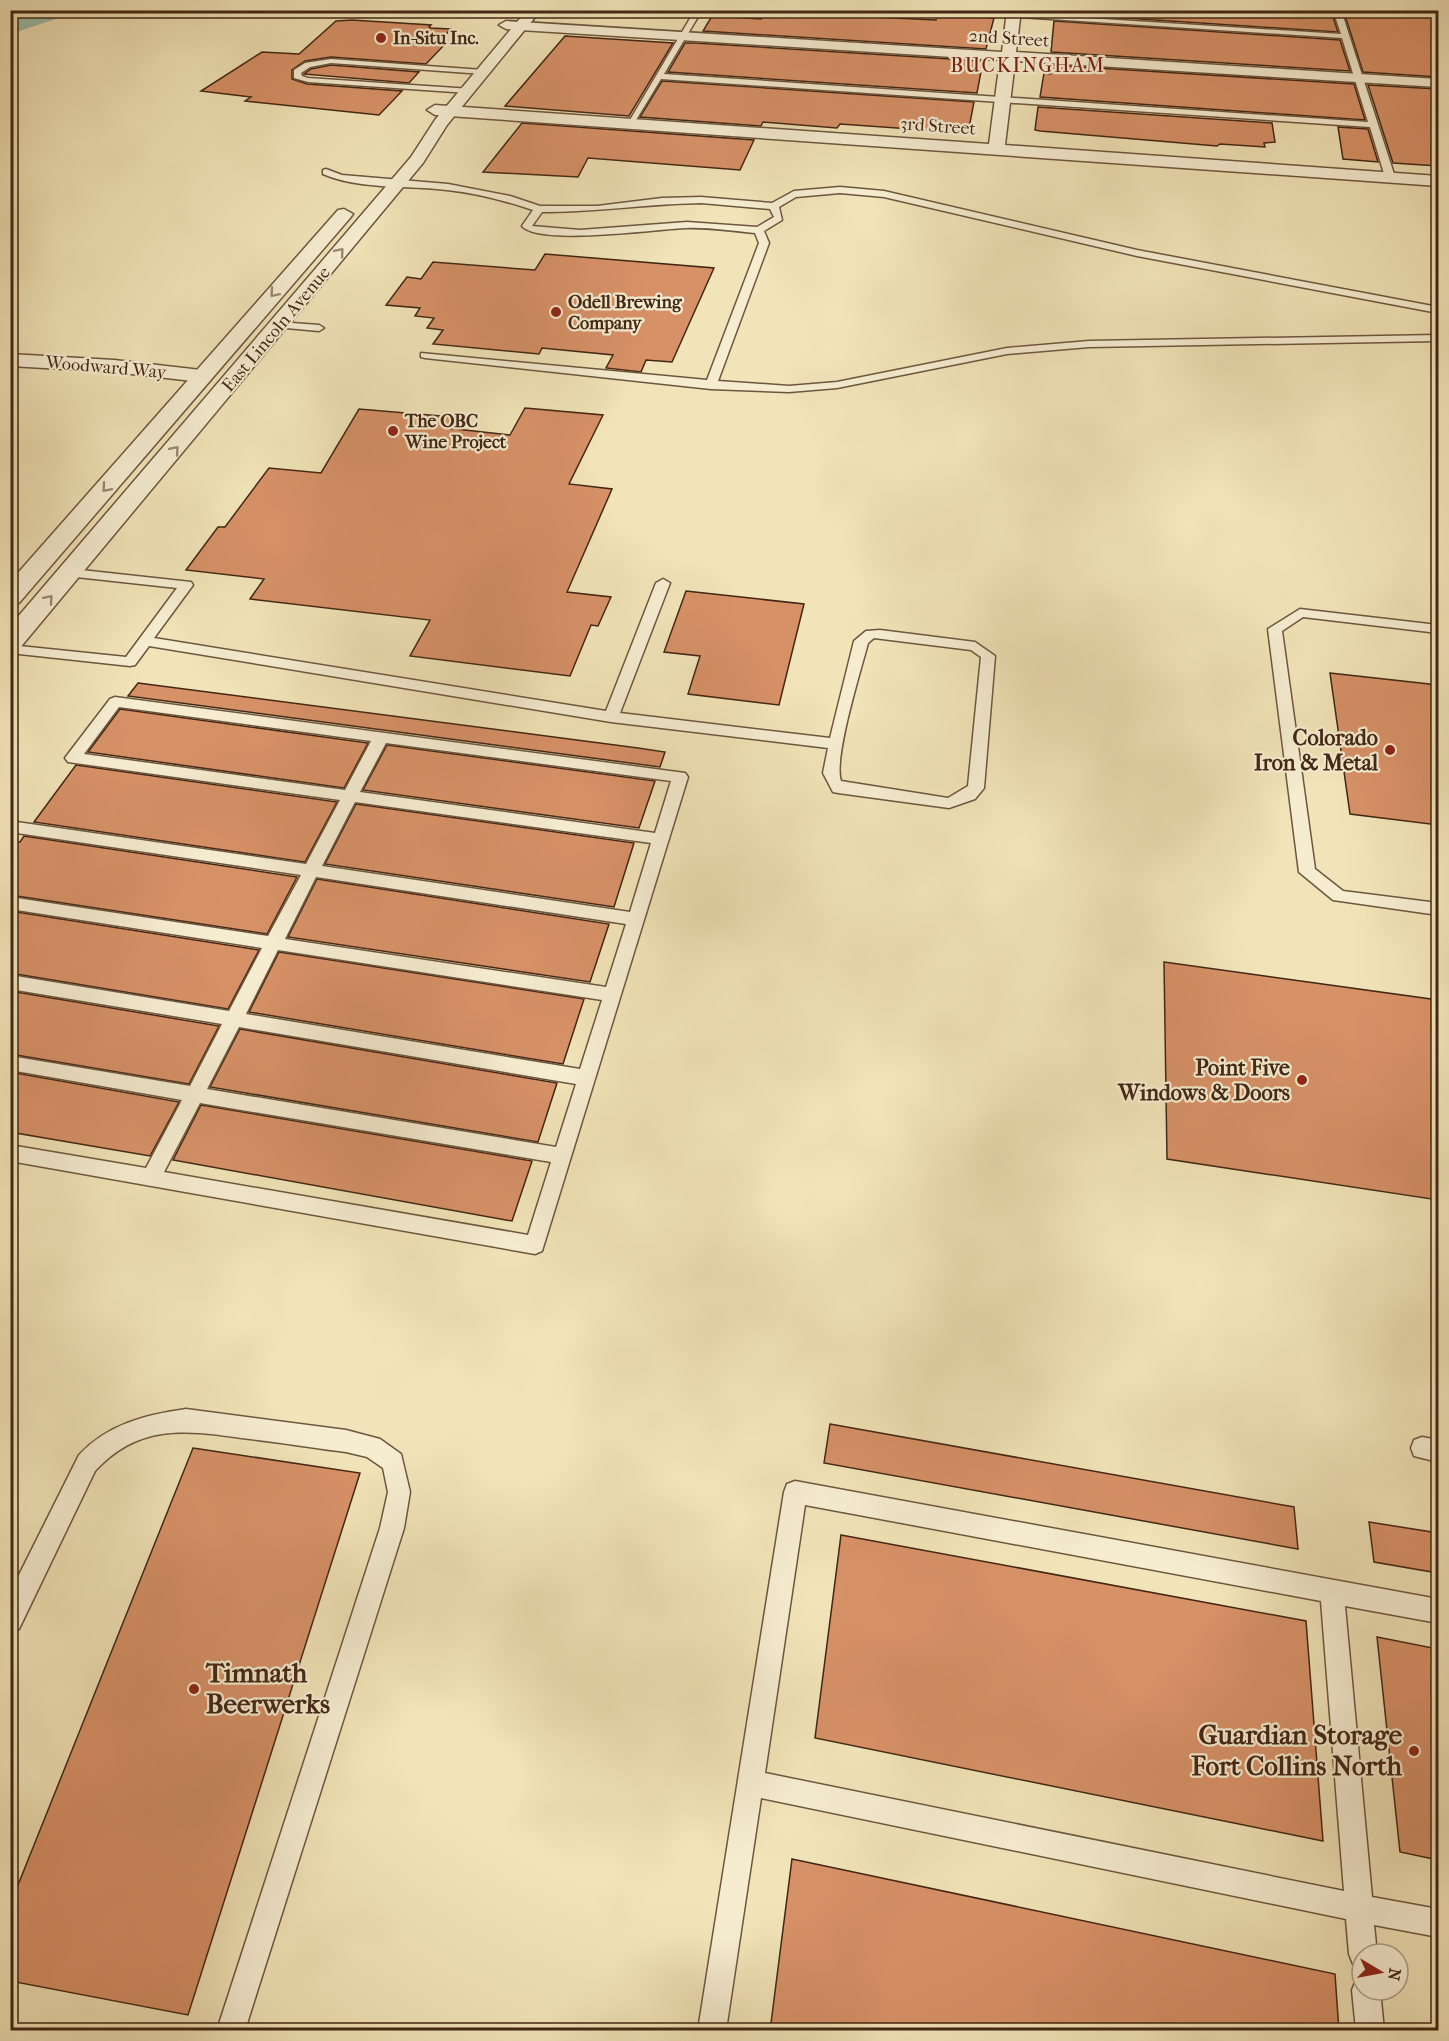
<svg xmlns="http://www.w3.org/2000/svg" width="1449" height="2041" font-family="'IM FELL French Canon',serif">
	<rect width="100%" height="100%" fill="#f1e4b8"/>
	<filter id="stains"><feTurbulence type="fractalNoise" baseFrequency=".00333" numOctaves="4"/><feColorMatrix values="0 0 0 0 .2 0 0 0 0 .09 0 0 0 0 .02 0 0 0 .5 -.17"/></filter>
	<radialGradient id="worn" r=".72"><stop offset=".6" stop-color="#630" stop-opacity="0"/><stop offset="1" stop-color="#630" stop-opacity=".3"/></radialGradient>
	<g fill="none" stroke-linecap="round" stroke-linejoin="round">
		<path fill="#9bbfad" fill-rule="evenodd" d="M25,10H69L65,16L10,34V15Z"/>
	</g>
	<g fill="#d79167" stroke="#422615" stroke-width="1.5">
		<path d="M1065,10H1255L1317,14V10L1331,11L1338,32L1065,14Z"/>
		<path d="M764,12L936,20L937,14L994,18L986,49L703,31L712,16L761,19Z"/>
		<path d="M1344,12L1438,18V77L1363,72Z"/>
		<path d="M352,20L431,25L429,27L431,28L450,29L441,42L446,43L426,64L331,57L305,61L292,70V79L307,84L402,91L379,115L245,101L251,97L201,91L262,52L299,54L336,21Z"/>
		<path d="M1054,21L1340,40L1350,71L1051,52Z"/>
		<path d="M565,36L673,43L629,116L505,106Z"/>
		<path d="M685,43H695L983,61L977,93L668,72Z"/>
		<path d="M331,65L419,72L409,83L304,74L311,69Z"/>
		<path d="M1050,65L1354,84L1365,120L1040,97L1044,73L1050,74Z"/>
		<path d="M662,81L974,102L968,133L840,124L837,128L763,122L761,126L640,117Z"/>
		<path d="M1368,85L1438,89V166L1393,163Z"/>
		<path d="M1038,107L1272,123L1275,142L1264,143L1265,147L1220,144L1217,146L1040,131L1035,130Z"/>
		<path d="M522,123L754,140L740,170L588,158L578,177L483,172Z"/>
		<path d="M1338,127L1368,129L1378,162L1343,159Z"/>
		<path d="M545,254L714,268L672,362L646,360L641,372L606,368L613,355L542,348L539,354L433,344L443,330L427,328L434,318L415,316L420,308L386,305L407,277L421,279L433,262L535,270Z"/>
		<path d="M525,408L603,415L569,484L612,489L567,592L611,597L598,626L591,625L570,676L410,656L430,620L250,599L264,579L186,570L218,527H225L269,468L321,473L359,409L452,417L447,428L510,435Z"/>
		<path d="M686,591L804,604L779,705L688,694L700,656L664,652Z"/>
		<path d="M1330,673L1438,685V825L1350,814Z"/>
		<path d="M138,683L638,748L665,752L660,767L128,696Z"/>
		<path d="M120,709L368,743L344,788L88,752Z"/>
		<path d="M387,745L655,781L639,828L363,790Z"/>
		<path d="M76,765L337,802L305,862L34,822Z"/>
		<path d="M356,804L634,843L614,907L325,864Z"/>
		<path d="M24,836L297,877L267,934L10,895V841L20,842Z"/>
		<path d="M317,879L609,924L590,982L288,937Z"/>
		<path d="M10,911L259,950L228,1009L10,973Z"/>
		<path d="M279,952L584,999L563,1064L249,1012Z"/>
		<path d="M1164,962L1438,1000V1200L1167,1159Z"/>
		<path d="M10,991L219,1026L189,1084L10,1054Z"/>
		<path d="M240,1029L557,1083L538,1142L210,1087Z"/>
		<path d="M10,1072L179,1102L150,1156L10,1132Z"/>
		<path d="M201,1105L532,1161L512,1221L173,1160Z"/>
		<path d="M830,1424L1294,1507L1298,1549L824,1463Z"/>
		<path d="M193,1448L360,1473L188,2015L10,1981V1905Z"/>
		<path d="M1369,1522L1438,1533V1573L1374,1562Z"/>
		<path d="M841,1535L1306,1621L1323,1841L815,1738Z"/>
		<path d="M1377,1637L1438,1649V1860L1400,1852Z"/>
		<path d="M792,1859L1335,1974L1339,2031H770Z"/>
	</g>
	<g fill="none" stroke-linecap="round" stroke-linejoin="round">
		<defs>
			<g id="service">
				<path d="M695,10H702L664,74L1368,122L1342,38L912,10H960L1341,34L1333,10H1341L1395,177L1390,180L1385,177L1370,127L661,79L633,125H627Z"/>
				<path d="M331,59L483,70L487,72L483,74L331,63L310,67L301,73L302,76L308,78L471,89L468,93L308,82L294,78V70L305,63Z"/>
				<path d="M326,169L342,175L448,184L510,196L540,206H597L662,198L701,197L772,203L794,191L840,187L884,191L1137,250L1438,307V313L1137,256L884,197L840,193L796,197L779,207L782,220L764,231L769,243L718,381L789,386L837,382L1007,348L1089,341L1438,335V341L1089,347L1007,354L837,388L789,392L711,389L425,358L421,357V353L707,380L759,243L755,233C732,231 709,227 686,228C656,229 539,246 522,226L533,210C506,201 476,193 447,190C407,185 360,190 323,174V170ZM701,203L770,209L774,217L757,227L687,222L580,230L532,226L542,212C596,212 647,204 701,203Z"/>
				<path d="M279,322L319,325L324,328L319,331L275,327V323Z"/>
				<path d="M72,569L191,582L193,585L154,638L606,711L656,583L663,579L670,583L620,713L830,738L854,641L866,631L880,630L975,642L995,656L984,788L975,799L949,808L838,793L833,792L823,773L828,748L611,722L149,646L135,665L130,666L10,653V645L126,657L177,588L67,576V570ZM874,638L971,650L981,657L968,786L948,798L841,781C833,759 861,670 868,643Z"/>
				<path d="M1300,609L1438,625V633L1303,617L1282,631L1315,869L1343,891L1438,903V915L1333,900L1299,872L1268,629Z"/>
				<path d="M115,697L685,773L688,777L542,1251L535,1254L10,1161V1145L146,1168L182,1100L10,1070V1056L190,1086L222,1024L10,989V975L229,1011L262,948L10,909V897L268,936L301,875L10,832V821L306,864L340,800L68,762L65,758L68,754L110,699ZM119,707L371,741L345,790L84,754ZM386,743L671,781L655,833L360,792ZM355,802L651,843L630,912L322,866ZM316,877L626,924L606,987L285,939ZM278,950L602,1000L580,1069L246,1014ZM239,1027L576,1084L556,1147L207,1089ZM200,1103L551,1162L528,1235L164,1172Z"/>
				<path d="M186,1409L346,1430L380,1439L401,1454L410,1492L404,1528L245,2030H217L380,1528L388,1492L383,1468L367,1457L346,1452C314,1448 282,1443 250,1439C190,1431 141,1421 95,1471L19,1629L10,1632V1593L79,1455C108,1424 145,1415 186,1409Z"/>
				<path d="M1422,1437L1438,1440V1462L1414,1456L1411,1448L1414,1440Z"/>
				<path d="M795,1481L1438,1599V1623L1345,1606L1372,1897L1438,1909V1937L1374,1925L1377,1954H1362V1967L1353,1964L1349,1954L1346,1919L761,1798L726,2030H698L784,1492L787,1484ZM805,1505L1321,1601L1344,1891L765,1773Z"/>
				<path d="M1362,1978V1990H1380L1384,2030H1356L1352,1990L1356,1980Z"/>
			</g>
			<g id="minor">
				<path d="M1007,10H1021L1016,52L1438,79V87L1015,61L1005,145L1438,176V186L435,115L427,110L435,105L989,144L1000,60L506,29L499,25L506,21L1002,52Z"/>
				<path d="M10,354L114,360L201,370L208,372L211,376L208,380L201,382L114,372L10,366Z"/>
			</g>
			<g id="tertiary">
				<path d="M527,10H541L447,125L423,163L19,649L10,651V626L411,157L435,120Z"/>
				<path d="M344,209L353,214L350,218L19,603L10,605V582L338,210Z"/>
			</g>
		</defs>
		<use href="#service" stroke="#6e563e" stroke-width="3"/>
		<use href="#minor" stroke="#6e563e" stroke-width="3"/>
		<use href="#tertiary" stroke="#6e563e" stroke-width="3"/>
		<use href="#service" fill="#f6edd1" fill-rule="evenodd"/>
		<use href="#minor" fill="#f6edd1" fill-rule="evenodd"/>
		<use href="#tertiary" fill="#f6edd1" fill-rule="evenodd"/>
	</g>
	<defs><path id="oneway-chevron" d="M-2-3.5L2.5 0L-2 3.5" fill="none" stroke-width="1.6" stroke-linecap="round" stroke-linejoin="round" transform="scale(1.5)"/></defs>
	<g stroke="#9c8a73">
		<use href="#oneway-chevron" transform="translate(340 252) rotate(-50)"/>
		<use href="#oneway-chevron" transform="translate(274 293) rotate(131)"/>
		<use href="#oneway-chevron" transform="translate(175 450) rotate(-50)"/>
		<use href="#oneway-chevron" transform="translate(106 488) rotate(131)"/>
		<use href="#oneway-chevron" transform="translate(49 599) rotate(-49)"/>
	</g>
	<g fill="#8f2418" stroke="#f6edd1" stroke-width="2">
		<circle cx="381" cy="38" r="6"/>
		<circle cx="556" cy="312" r="6"/>
		<circle cx="393" cy="431" r="6"/>
		<circle cx="1390" cy="750" r="6"/>
		<circle cx="1302" cy="1080" r="6"/>
		<circle cx="194" cy="1689" r="6"/>
		<circle cx="1414" cy="1751" r="6"/>
	</g>
	<g text-anchor="middle" stroke-width="4.5" stroke-linejoin="round" paint-order="stroke">
		<g font-size="18" font-weight="bold" fill="#422615" stroke="#f6edd1" text-anchor="start">
			<text x="393" y="44">In-Situ Inc.</text>
			<text x="568" y="308">Odell Brewing<tspan x="568" dy="21">Company</tspan></text>
			<text x="405" y="427">The OBC<tspan x="405" dy="21">Wine Project</tspan></text>
		</g>
		<g font-size="18" fill="#422615" stroke="#f6edd1">
			<text transform="translate(1009 38) rotate(4)" y="6">2nd Street</text>
			<text transform="translate(938 126) rotate(4)" y="6">3rd Street</text>
			<text transform="translate(276 329) rotate(-50)" y="6">East Lincoln Avenue</text>
			<text transform="translate(106 367) rotate(5)" y="6">Woodward Way</text>
		</g>
		<g font-size="20" letter-spacing="1.5" fill="#7a1f14" stroke="#f6edd1">
			<text x="1028" y="72">BUCKINGHAM</text>
		</g>
		<g font-size="22" font-weight="bold" fill="#422615" stroke="#f6edd1" text-anchor="end">
			<text x="1378" y="745">Colorado<tspan x="1378" dy="25">Iron &amp; Metal</tspan></text>
			<text x="1290" y="1075">Point Five<tspan x="1290" dy="25">Windows &amp; Doors</tspan></text>
		</g>
		<g font-size="27" font-weight="bold" fill="#422615" stroke="#f6edd1" text-anchor="start">
			<text x="206" y="1682">Timnath<tspan x="206" dy="31">Beerwerks</tspan></text>
			<text x="1402" y="1744" text-anchor="end">Guardian Storage<tspan x="1402" dy="31">Fort Collins North</tspan></text>
		</g>
	</g>
	<rect width="1449" height="2041" fill="none" stroke="#f1e4b8" stroke-width="36"/>
	<rect x="12" y="12" width="1425" height="2017" fill="none" stroke="#422615" stroke-width="3"/>
	<rect x="18" y="18" width="1413" height="2005" fill="none" stroke="#422615" stroke-width="1.5"/>
	<g transform="translate(1380 1972) rotate(100)"><circle r="28" fill="#f6edd1" stroke="#ae9d86" stroke-width="1.5"/>
	<path d="M0-4.5L10 22L0 15L-10 22Z" fill="#8f2418"/>
	<text y="-9" font-size="16" font-weight="bold" text-anchor="middle" fill="#422615">N</text>
	</g>
	<rect width="100%" height="100%" filter="url(#stains)"/>
	<rect width="100%" height="100%" fill="url(#worn)"/>
</svg>
